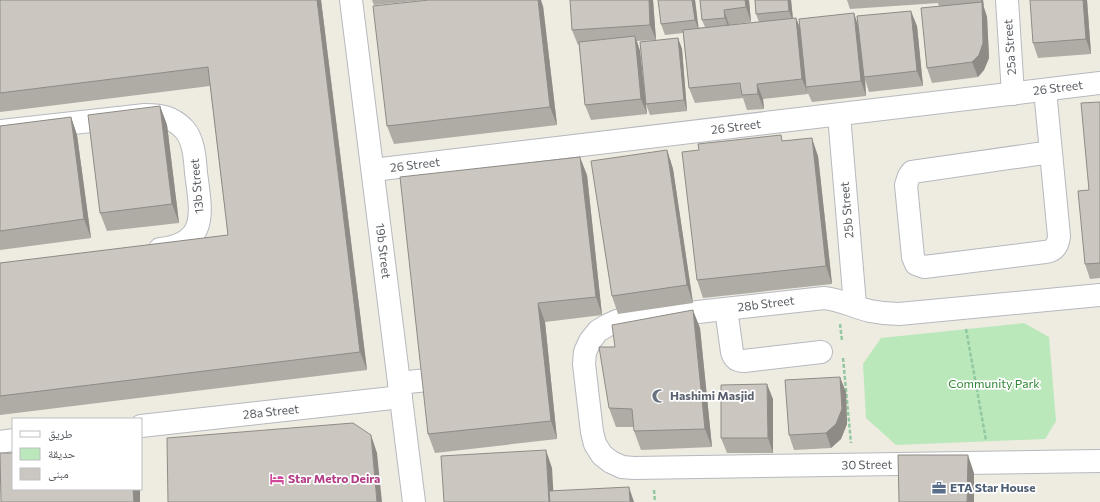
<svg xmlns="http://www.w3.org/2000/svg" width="1100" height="502" font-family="Commissioner,'Noto Naskh Arabic',sans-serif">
	<rect width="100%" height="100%" fill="#eeebe1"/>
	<path fill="#bae8bb" d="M1024,323L1049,337L1056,421L1045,439L896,445L866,418L863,364L881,338Z"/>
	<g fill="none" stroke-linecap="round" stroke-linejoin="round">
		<defs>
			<g id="minor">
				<path d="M351,0L414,502"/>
				<path d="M1007,0L1013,94"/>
				<path d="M1045,90L1059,236C1058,246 1054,251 1045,252L924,267L916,264L913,257L906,185L909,176L912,172L1051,152"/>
				<path d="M839,115L855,305"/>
				<path d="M0,131L145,115C162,115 172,117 184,129C194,140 195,159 196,173C201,211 209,244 160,249"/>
				<path d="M373,170L1100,83"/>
				<path d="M1100,295L899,314C889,314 880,313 870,311C854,307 842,300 824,298L617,321L608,325L598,331L590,341L585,352L584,364L592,432L595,444L602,455L611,462L622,467L634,468L1100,461"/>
				<path d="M726,309L732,352C734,359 738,361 744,361L821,352"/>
				<path d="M399,383L427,380"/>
				<path d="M141,426L401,397"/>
				<path d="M0,442L13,440"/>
			</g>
		</defs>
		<use href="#minor" stroke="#b6b9bf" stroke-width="24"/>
		<g stroke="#92c7a1" stroke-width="2.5" stroke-dasharray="4 2" stroke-linecap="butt">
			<path d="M840,324L842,341"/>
			<path d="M966,329L986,440"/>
			<path d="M843,358L851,443"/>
			<path d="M654,490L655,502"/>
		</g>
		<use href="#minor" stroke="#fff" stroke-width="22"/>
	</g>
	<g fill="#afaba5">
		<path d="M0,0H321L367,370L0,415V263L228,235L210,86L0,112Z"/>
		<path d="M372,0H425L374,5Z"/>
		<path d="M653,0L656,40L637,41L640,51L647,114L591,120L585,105L579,45H578L572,30Z"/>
		<path d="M695,0L698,28L705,27L702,20L700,0H749L751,22L729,25L759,22L756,14L755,0H791L793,18H796L800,28L917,26L923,86L869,92L865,79L866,96L812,102L807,91L808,94L763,99L764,109L747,110L743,98L695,103L689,88L683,33L665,35L661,24Z"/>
		<path d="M847,0H983L984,7L987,17L989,58L984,70L978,77L932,83L927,68L939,6L938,3L850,9Z"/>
		<path d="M1087,0L1091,54L1038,58L1033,43Z"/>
		<path d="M543,6L557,125L394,144L387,126Z"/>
		<path d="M678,38L682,49L687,111L650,115L646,104Z"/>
		<path d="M1100,102V278L1090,279L1085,264L1089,190Z"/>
		<path d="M160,106L167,125L179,223L107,231L100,213Z"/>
		<path d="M71,117L77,135L91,238L0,250V126Z"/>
		<path d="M783,141L818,156L832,284L703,298L697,280Z"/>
		<path d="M667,150L673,169L693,303L618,314L612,296Z"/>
		<path d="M587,175L602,315L545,322L557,439L435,453L428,434Z"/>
		<path d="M700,328L712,447L641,450L634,431V427H616L609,408L615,347Z"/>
		<path d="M846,392L847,424L841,439L831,448L794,450L789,435Z"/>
		<path d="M773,399V453H727L721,438Z"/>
	</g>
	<g fill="#8e8b86">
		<path d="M317,0H321L367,370L360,352Z"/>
		<path d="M538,0H541L543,6L557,125L550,107Z"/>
		<path d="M649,0H653L656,40L650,25Z"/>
		<path d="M692,0H695L699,31L695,20Z"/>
		<path d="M745,0H749L751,22L746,7Z"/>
		<path d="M788,0H791L793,21L789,11Z"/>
		<path d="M981,0H983L984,7Z"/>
		<path d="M1083,0H1087L1091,54L1086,39Z"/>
		<path d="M982,2L987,17L989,58L984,70L978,77L972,62Z"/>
		<path d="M724,10L729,25L730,33L725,18Z"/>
		<path d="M911,11L917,26L923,86L917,71Z"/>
		<path d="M854,13L859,28L864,77L865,79L866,96L861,81Z"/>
		<path d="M796,18L802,33L806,87L808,94L802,79Z"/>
		<path d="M635,36L640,51L647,114L641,99Z"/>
		<path d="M678,38L682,49L687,111L684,100Z"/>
		<path d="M757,84L763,99L764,109L758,94Z"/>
		<path d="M160,106L167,125L179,223L172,204Z"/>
		<path d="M71,117L77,135L91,238L84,219Z"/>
		<path d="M812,138L818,156L832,284L826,266Z"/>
		<path d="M667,150L673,169L693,303L687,285Z"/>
		<path d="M580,157L587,175L602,315L596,297Z"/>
		<path d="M538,303L545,322L557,439L551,421Z"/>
		<path d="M693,310L700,328L712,447L705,429Z"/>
		<path d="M840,377L846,392L847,424L841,439L831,448L826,433Z"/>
		<path d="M767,384L773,399V453L768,438Z"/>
		<path d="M371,435L377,453L382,502H377Z"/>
		<path d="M546,450L552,468L554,502H549Z"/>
		<path d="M968,455L974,473V502H967Z"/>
		<path d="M629,487L634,502H630Z"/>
		<path d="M133,489H140V502H134Z"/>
	</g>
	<g fill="#cbc7c0" stroke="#8e8b86">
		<path d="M0,0H317L360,352L0,396V263L228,235L208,67L0,93Z"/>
		<path d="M429,0H538L550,107L387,126L373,6Z"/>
		<path d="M570,0H649L650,25L572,30Z"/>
		<path d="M658,0H692L695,20L661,24Z"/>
		<path d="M700,0H745L746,7L724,10L725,18L702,20Z"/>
		<path d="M755,0H788L789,11L756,14Z"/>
		<path d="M1030,0H1083L1086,39L1033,43Z"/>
		<path d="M982,2L983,43L979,55L972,62L927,68L921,8Z"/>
		<path d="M911,11L917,71L864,77L857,16Z"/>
		<path d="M854,13L861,81L806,87L799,19Z"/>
		<path d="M796,18L802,79L757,84L758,94L742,95L740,83L689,88L683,30Z"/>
		<path d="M635,36L641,99L585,105L579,42Z"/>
		<path d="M678,38L684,100L646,104L640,42Z"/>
		<path d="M1100,102V263L1085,264L1078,191L1089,190L1081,103Z"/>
		<path d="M160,106L172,204L100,213L88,115Z"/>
		<path d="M71,117L84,219L0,231V126Z"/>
		<path d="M781,135L782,141L812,138L826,266L697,280L682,152L699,150L698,144Z"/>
		<path d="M667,150L687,285L612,296L591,161Z"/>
		<path d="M580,157L596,297L538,303L551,421L428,434L400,177Z"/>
		<path d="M693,310L705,429L634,431L632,409L609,408L599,347H615L612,325Z"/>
		<path d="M840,377L842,409L836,424L826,433L789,435L785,380Z"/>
		<path d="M767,384L768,438H721V385Z"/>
		<path d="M353,423L371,435L377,502H168L167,438Z"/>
		<path d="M546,450L549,502H444L441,456Z"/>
		<path d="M0,453H13V489H133L134,502H1Z"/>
		<path d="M898,455H968L967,502H899Z"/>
		<path d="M629,487L630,502H550L549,491Z"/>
	</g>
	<defs>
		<symbol id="mosque-bare" viewBox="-9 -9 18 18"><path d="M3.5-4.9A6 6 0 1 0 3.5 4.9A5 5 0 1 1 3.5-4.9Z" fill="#6b7280" stroke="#fff" stroke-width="2.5" paint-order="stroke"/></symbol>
		<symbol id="hotel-bare" viewBox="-9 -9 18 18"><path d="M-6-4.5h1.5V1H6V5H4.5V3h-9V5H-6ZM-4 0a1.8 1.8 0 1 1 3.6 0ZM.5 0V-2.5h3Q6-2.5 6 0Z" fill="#d1479c" stroke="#fff" stroke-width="2.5" paint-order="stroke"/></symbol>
		<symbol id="office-bare" viewBox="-9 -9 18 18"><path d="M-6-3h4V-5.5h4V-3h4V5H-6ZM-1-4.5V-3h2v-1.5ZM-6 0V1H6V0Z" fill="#5c6f8a" stroke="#fff" stroke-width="2.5" paint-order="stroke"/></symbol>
	</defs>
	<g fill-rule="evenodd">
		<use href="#mosque-bare" x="649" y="386" width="20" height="20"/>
		<use href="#hotel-bare" x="267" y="469" width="20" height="20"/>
		<use href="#office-bare" x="929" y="478" width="20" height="20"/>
	</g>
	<g text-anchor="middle" stroke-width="3.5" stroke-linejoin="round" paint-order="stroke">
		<g font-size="12" fill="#595e63" stroke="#fff">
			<text transform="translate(1010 47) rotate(-94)" y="4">25a Street</text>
			<text transform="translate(1058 88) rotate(-7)" y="4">26 Street</text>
			<text transform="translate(736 127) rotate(-7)" y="4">26 Street</text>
			<text transform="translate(415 165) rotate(-7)" y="4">26 Street</text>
			<text transform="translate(197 186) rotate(-95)" y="4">13b Street</text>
			<text transform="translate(847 210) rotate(-95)" y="4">25b Street</text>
			<text transform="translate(383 251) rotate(83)" y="4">19b Street</text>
			<text transform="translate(766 304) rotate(-7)" y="4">28b Street</text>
			<text transform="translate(271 412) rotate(-6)" y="4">28a Street</text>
			<text transform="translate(867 465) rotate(-1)" y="4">30 Street</text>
		</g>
		<g font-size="12" fill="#2e8632" stroke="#fff">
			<text x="994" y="388">Community Park</text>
		</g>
		<g font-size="12" font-weight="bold" fill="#5b616d" stroke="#fff" text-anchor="start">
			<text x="670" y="400">Hashimi Masjid</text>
		</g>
		<g font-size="12" font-weight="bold" fill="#b23c85" stroke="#fff" text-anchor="start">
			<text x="288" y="483">Star Metro Deira</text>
		</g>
		<g font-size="12" font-weight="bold" fill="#4e5e75" stroke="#fff" text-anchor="start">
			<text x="950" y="492">ETA Star House</text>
		</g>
	</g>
	<rect x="12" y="418" width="130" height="72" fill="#ffffff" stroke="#bdbfc1"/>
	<rect x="20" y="431" width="20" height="6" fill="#ffffff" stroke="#bdbfc1"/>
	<text x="48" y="438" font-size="12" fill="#595e63">طريق</text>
	<rect x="20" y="448" width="20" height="12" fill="#bae8bb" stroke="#bdbfc1"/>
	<text x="48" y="458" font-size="12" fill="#595e63">حديقة</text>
	<rect x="20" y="468" width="20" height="12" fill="#cbc7c0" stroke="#bdbfc1"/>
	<text x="48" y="478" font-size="12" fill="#595e63">مبنى</text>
</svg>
